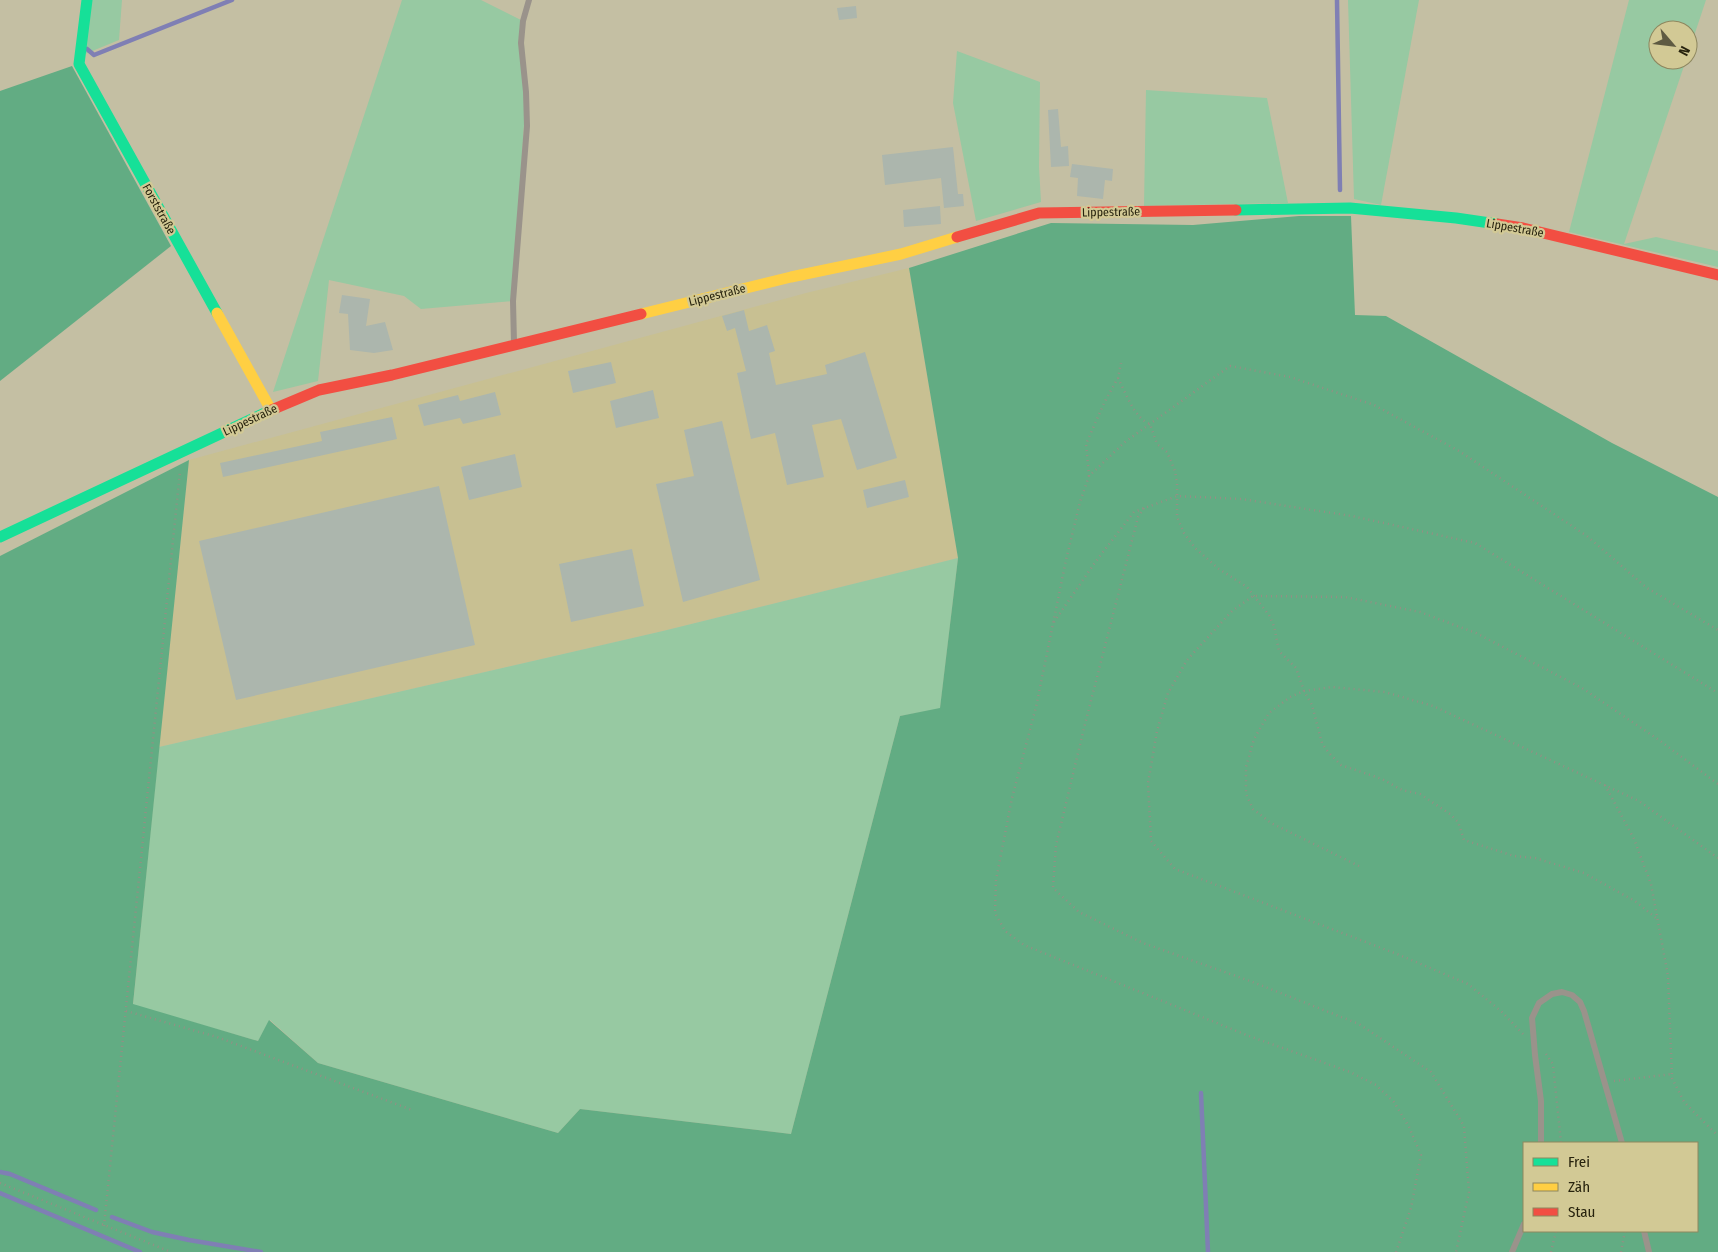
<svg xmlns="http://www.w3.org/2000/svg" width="1718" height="1252" font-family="'Fira Sans Condensed',sans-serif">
	<rect width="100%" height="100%" fill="#c4bfa3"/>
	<path fill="#c8c092" d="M909,268L958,558L663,631L159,747L189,460L806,293Z"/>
	<g fill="#97c9a2">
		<path d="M91,0H122L119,40L85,54Z"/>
		<path d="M402,0H481L523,21L526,92L513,301L421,309L404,296L329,280L318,381L273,392Z"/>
		<path d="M1348,0H1419L1381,205L1354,199Z"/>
		<path d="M1629,0H1706L1688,54V30H1658V60H1686L1624,244L1656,237L1718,251V267L1569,232Z"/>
		<path d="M957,51L1040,82L1039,167L1041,202L976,221L953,103Z"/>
		<path d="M1146,90L1267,98L1288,203L1144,206Z"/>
		<path d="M958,558L940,709L900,716L791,1134L580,1109L558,1133L318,1063L270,1020L258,1041L133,1005L159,747L663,631Z"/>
	</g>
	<g fill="#62ac83" fill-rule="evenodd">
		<path d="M72,66L171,246L0,381V91Z"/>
		<path d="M1299,216H1351L1355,315L1386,316L1612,443L1718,497V1252H0V556L189,460L133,1004L258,1041L269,1020L318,1063L558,1133L580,1109L791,1134L900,716L940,708L958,558L909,268L1051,223L1193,225ZM1524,1143H1697V1231H1524Z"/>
	</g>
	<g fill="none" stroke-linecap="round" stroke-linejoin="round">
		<g stroke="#7f7fb4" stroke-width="4.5">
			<path d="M1337,0L1340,190"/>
			<path d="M87,49L94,55L232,0"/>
			<path d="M1201,1093L1208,1252"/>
			<path d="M0,1172L10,1174L96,1210"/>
			<path d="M0,1193L140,1252"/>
			<path d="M112,1217L152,1232L189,1240L261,1252"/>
		</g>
	</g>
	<g fill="#acb6ad">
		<path d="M856,6L857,18L839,20L837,8Z"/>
		<path d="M1058,109L1061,147L1068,146L1069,166L1051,167L1048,110Z"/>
		<path d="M953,147L958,194H963L964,206L944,208L941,178L885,185L882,155Z"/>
		<path d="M1072,164L1113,169L1112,181L1105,180L1103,199L1077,196L1078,178L1070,177Z"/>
		<path d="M940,206L941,224L904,227L903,210Z"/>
		<path d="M342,295L370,299L366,326L385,322L393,350L374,353L350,350L348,314L339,313Z"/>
		<path d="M744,310L749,331L767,325L775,351L769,353L776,385L827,374L825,365L865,352L897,458L857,470L841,419L812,425L824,477L787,485L775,433L751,439L737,373L746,371L735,328L727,331L722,316Z"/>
		<path d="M611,362L616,383L573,393L568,371Z"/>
		<path d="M653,390L659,418L616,428L610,401Z"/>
		<path d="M495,392L501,415L463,424L460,418L424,426L418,405L458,395L460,401Z"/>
		<path d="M392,417L397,439L223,477L220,463L322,441L320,432Z"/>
		<path d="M722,421L760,580L683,602L656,484L694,476L684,430Z"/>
		<path d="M515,454L522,487L469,500L461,467Z"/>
		<path d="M905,480L909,497L867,508L863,490Z"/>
		<path d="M439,486L475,645L236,700L199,541Z"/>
		<path d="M632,549L644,606L571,622L559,564Z"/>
	</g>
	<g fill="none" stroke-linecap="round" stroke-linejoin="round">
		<g stroke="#958f84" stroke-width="2.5" stroke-dasharray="1 4" stroke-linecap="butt">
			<path d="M1118,378C1126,393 1134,418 1150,424L1157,444L1167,452L1175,471L1177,483V517L1184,533L1195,548L1219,569L1247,587L1269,615L1274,626L1279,651L1296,668L1304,691L1312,705L1322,743L1328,752L1341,765L1382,779L1402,790L1420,794L1450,814L1458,822L1464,840L1514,856L1535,858L1584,873L1635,901L1656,918"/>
			<path d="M1089,476L1086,444L1105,401L1118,378L1121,363"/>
			<path d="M1144,508L1138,517L1085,724L1056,845L1053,888L1079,912L1143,943L1250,981L1359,1024L1431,1072L1464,1126L1469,1192L1456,1252"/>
			<path d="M1054,622L1096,561L1134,512L1177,496L1241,499L1352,516L1475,543L1718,693"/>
			<path d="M1605,785L1634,839L1651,884L1668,976L1672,1078L1684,1102L1718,1136"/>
			<path d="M1359,866L1271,823L1253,809L1246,794V767L1254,739L1269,713L1290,697L1304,691L1332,687L1385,692L1433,706L1639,801L1718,858"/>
			<path d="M126,1011L217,1037L412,1110"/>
			<path d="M1523,1034L1501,1011L1468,984L1397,954L1175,869L1151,841L1148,783L1157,731L1168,693L1187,660L1232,611L1253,596L1345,597L1420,612L1476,633L1582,688L1659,740L1718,784"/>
			<path d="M1546,1054L1553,1064L1561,1143"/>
			<path d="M1614,1081L1672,1074"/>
			<path d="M0,1183L171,1252"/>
			<path d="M104,1226L180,471"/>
			<path d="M1396,1252L1411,1208L1421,1155L1409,1127L1394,1102L1376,1085L1350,1072L1249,1036L1024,945L1005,931L995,913L996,880L1012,798L1036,707L1066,560L1080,502L1089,476L1125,442L1230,366L1290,377L1374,405L1459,451L1587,536L1647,588L1718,630"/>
			<path d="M1551,1252L1556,1231"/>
			<path d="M1621,1252L1625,1231"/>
		</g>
		<g stroke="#9a938b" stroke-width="6">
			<path d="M514,343L513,301L527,126L526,92L521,43L523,21L529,0"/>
			<path d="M1541,1143V1101L1535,1055L1532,1018L1539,1003L1552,994L1562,992L1572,995L1580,1002L1584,1011L1622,1143"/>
			<path d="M1644,1231L1649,1252"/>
			<path d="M1512,1252L1524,1224"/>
		</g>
		<g stroke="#16e098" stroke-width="11">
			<path d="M87,0L79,64L217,313"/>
			<path d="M1236,210L1350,208L1456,218L1497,224"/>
			<path d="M0,537L269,411"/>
		</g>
		<g stroke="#ffcf43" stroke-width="11">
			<path d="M217,313L271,410"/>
			<path d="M641,314L791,277L901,254L957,237"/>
		</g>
		<g stroke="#f24e42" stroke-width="11">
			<path d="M1497,224L1523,228L1718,275"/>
			<path d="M957,237L1039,213L1236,210"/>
			<path d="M269,411L319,390L392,375L641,314"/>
		</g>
	</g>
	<g text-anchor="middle" stroke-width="4.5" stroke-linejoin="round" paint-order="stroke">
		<g font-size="12" fill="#27230e" stroke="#d2c995">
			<text transform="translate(159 209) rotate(61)" y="4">Forststraße</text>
			<text transform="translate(1111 212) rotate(-1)" y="4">Lippestraße</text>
			<text transform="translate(1515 228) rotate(10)" y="4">Lippestraße</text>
			<text transform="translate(717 295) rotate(-14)" y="4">Lippestraße</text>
			<text transform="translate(250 420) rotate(-25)" y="4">Lippestraße</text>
		</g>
	</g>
	<rect x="1523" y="1142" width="175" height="90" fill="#d2c995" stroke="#8e875f"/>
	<rect x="1533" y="1158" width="25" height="8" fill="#16e098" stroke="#8e875f"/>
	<text x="1568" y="1167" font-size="15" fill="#27230e">Frei</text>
	<rect x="1533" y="1183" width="25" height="8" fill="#ffcf43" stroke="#8e875f"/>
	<text x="1568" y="1192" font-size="15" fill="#27230e">Zäh</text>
	<rect x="1533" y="1208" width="25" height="8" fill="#f24e42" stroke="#8e875f"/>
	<text x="1568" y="1217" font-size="15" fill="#27230e">Stau</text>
	<g transform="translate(1673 45) rotate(118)"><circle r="24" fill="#d2c995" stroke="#8e875f"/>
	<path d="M0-4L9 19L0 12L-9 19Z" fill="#5e5a42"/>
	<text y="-8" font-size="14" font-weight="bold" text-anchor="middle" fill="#27230e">N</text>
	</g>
</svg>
